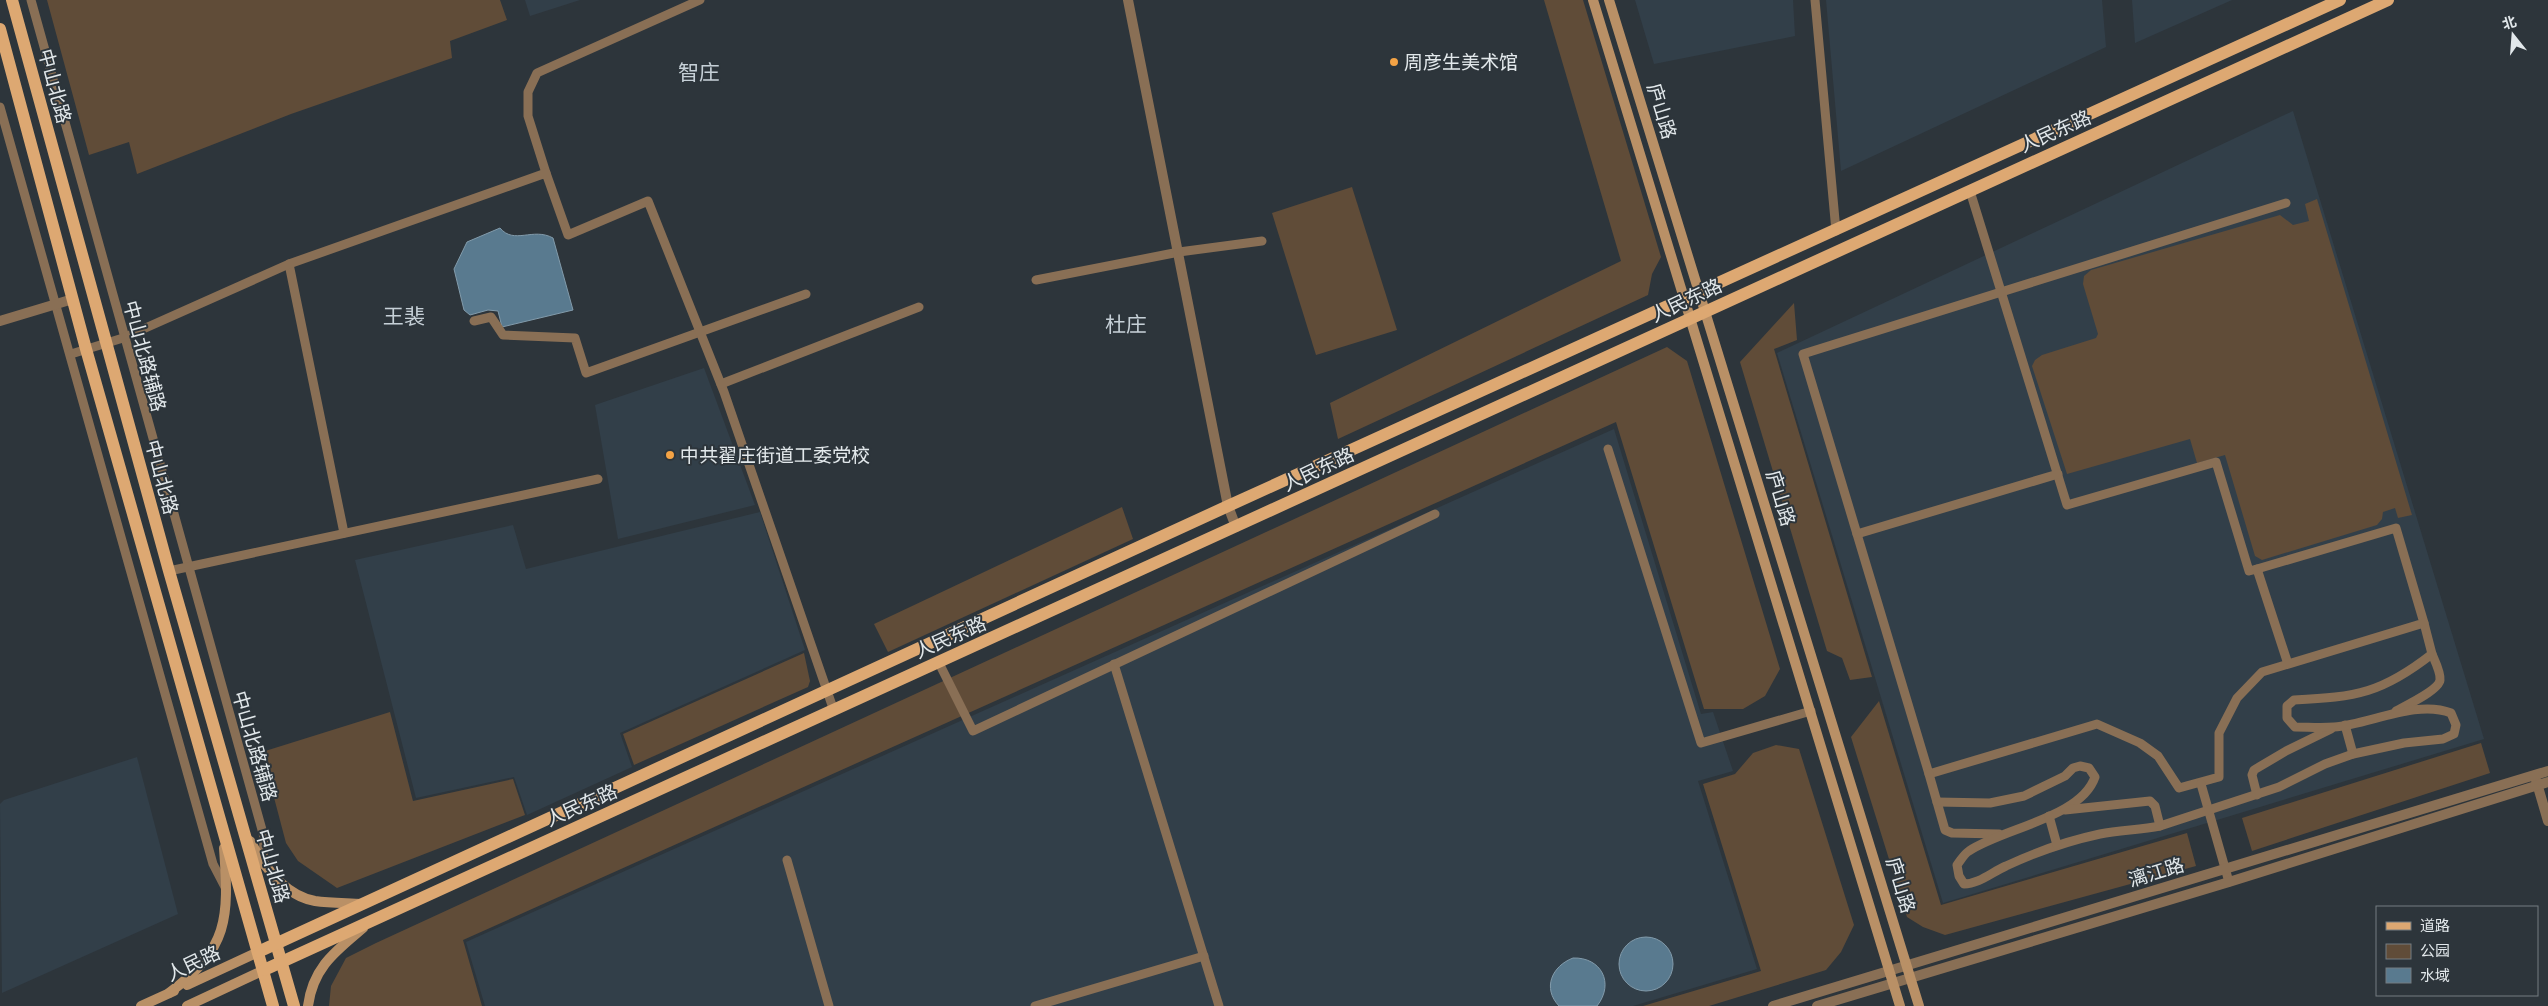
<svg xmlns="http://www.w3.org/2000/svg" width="2548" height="1006" font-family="'Exo 2','Noto Sans SC',sans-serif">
	<rect width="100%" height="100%" fill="#2d353b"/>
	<g fill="#323f49">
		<path d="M525,0H580L530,16Z"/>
		<path d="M1635,0H1793L1795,36L1654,64Z"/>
		<path d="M1826,0H2102L2106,47L1841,171Z"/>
		<path d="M2132,0H2232L2135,43Z"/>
		<path d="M2293,111L2484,739L1943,903L1777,353Z"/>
		<path d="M704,368L755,505L618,539L595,405Z"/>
		<path d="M1614,429L1701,714L1713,712L1733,771L1698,781L1757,969L1633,1006H485L466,942Z"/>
		<path d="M760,512L805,650L620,733L632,767L527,815L514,777L416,798L355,560L513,525L526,569Z"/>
		<path d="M137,757L178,914L2,993L0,804L4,800Z"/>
	</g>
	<g fill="#604c38">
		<path d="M47,0H500L507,20L450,41L452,58L291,114L137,174L129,142L89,155Z"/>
		<path d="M1544,0H1583L1661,257L1652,274L1648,295L1338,439L1330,403L1621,261Z"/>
		<path d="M1352,187L1397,330L1316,355L1272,213Z"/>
		<path d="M2317,199L2412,515L2398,518L2395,508L2383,512L2382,519L2377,525L2262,560L2255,556L2225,455L2197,463L2190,439L2067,474L2032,366L2035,360L2042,355L2096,338L2098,334L2083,284L2084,276L2091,270L2280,215L2293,225L2309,221L2305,204Z"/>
		<path d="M1794,303L1797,340L1774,349L1872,677L1850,680L1842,658L1827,651L1740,362Z"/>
		<path d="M1667,347L1687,361L1780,669L1765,696L1743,709H1704L1616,422L463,940L482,1006H329L331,986L346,958L376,943Z"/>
		<path d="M1122,507L1133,539L888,652L874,624Z"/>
		<path d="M804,653L810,681L808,687L634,765L623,734Z"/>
		<path d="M1879,701L1941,905L2187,833L2196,866L1945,935L1923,927L1907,917L1851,737Z"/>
		<path d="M390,712L413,801L513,779L525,815L337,888L298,861L286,843L262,752Z"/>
		<path d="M2481,743L2490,773L2252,851L2242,818Z"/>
		<path d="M1776,745L1799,749L1854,925L1841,952L1826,970L1709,1006H1643L1761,971L1703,784L1735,774L1753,753Z"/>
	</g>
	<g fill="#597a8f" stroke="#829bab">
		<path d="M500,228C514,245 533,227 553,238L573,310L502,327L498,311L488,310L470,315L464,310L454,269L467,242Z"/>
		<circle cx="1646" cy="964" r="27"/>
		<path d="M1573,958C1601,957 1615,983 1597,1006H1559C1542,988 1552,966 1573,958Z"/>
	</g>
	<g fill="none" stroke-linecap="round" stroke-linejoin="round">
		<g stroke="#896f55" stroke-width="9">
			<path d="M31,0L264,837L263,865"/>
			<path d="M1815,0L1836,231"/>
			<path d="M0,107L213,864L226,889"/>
			<path d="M546,173L528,116V92L537,73L700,0"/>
			<path d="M1970,191L2067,505L2216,462L2249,571L2257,569"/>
			<path d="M2286,203L1803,354L1929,774L2097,724L2140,743L2158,756L2179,788L2219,777V733L2237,698L2262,672L2424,623L2396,528L2257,569L2288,664"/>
			<path d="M289,264L344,533"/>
			<path d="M1036,280L1179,252L1262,241"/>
			<path d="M474,321L491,317L503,335L575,338L586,373L806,294"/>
			<path d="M71,354L123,338L289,264L546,173L568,235L648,201L724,392L834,711"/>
			<path d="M721,384L919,307"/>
			<path d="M1608,449L1701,743L1811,711"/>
			<path d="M1857,534L2058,474"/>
			<path d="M169,571L598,479"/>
			<path d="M939,663L973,731L1435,514"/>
			<path d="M1114,664L1219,1006"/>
			<path d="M2396,711C2405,706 2439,690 2440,680C2441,673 2435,661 2432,654"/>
			<path d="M2345,725L2353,754"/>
			<path d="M1929,774L1945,830L1952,833L1999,834"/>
			<path d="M2201,784L2229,882"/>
			<path d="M2257,795L2252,775L2254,770L2286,751L2331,729"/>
			<path d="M1937,802L1990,803L2024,796L2065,776L2073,768L2080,766L2089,768L2095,777C2081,818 2003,828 1969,851C1964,854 1961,860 1957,865L1959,876L1964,884C1979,884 1992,872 2006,866C2036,852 2067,841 2100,834C2120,830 2140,830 2160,826L2279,787L2325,764L2353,754L2404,743L2443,739L2454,734L2456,725L2451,713C2416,699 2368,725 2334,727C2321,728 2308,727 2295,727L2287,718V706L2294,700C2357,697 2382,693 2432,654L2424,623"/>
			<path d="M2065,810L2150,801L2155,806L2160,826"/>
			<path d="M2049,816L2057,845"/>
			<path d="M787,860L829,1006"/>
			<path d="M1035,1006L1204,956"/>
		</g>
		<g stroke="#896f55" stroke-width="10">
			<path d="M1128,0L1228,506L1236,527"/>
			<path d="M0,321L73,299"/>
			<path d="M2536,780L2548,821"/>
			<path d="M1773,1006L2548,771"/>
			<path d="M1817,1006L2229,882L2548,782"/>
		</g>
		<g stroke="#b99066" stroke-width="10">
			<path d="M1593,0L1900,1006"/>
			<path d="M1609,0L1919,1006"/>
			<path d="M250,841C263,865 285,896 315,901C330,903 346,903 362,904"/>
			<path d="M187,985L258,952"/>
			<path d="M169,993C229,948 229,919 224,848"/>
			<path d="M141,1006L174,991"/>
			<path d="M187,1006L264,970"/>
			<path d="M308,1006C313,967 336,951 363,928"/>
		</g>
		<g stroke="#dda872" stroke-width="12">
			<path d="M12,0L169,571L294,1006"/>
			<path d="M0,29L86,349L273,1006"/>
			<path d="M258,952L1228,506L2340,0"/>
			<path d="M264,970L2388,0"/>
		</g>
	</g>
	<g fill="#f4a345" stroke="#2d353b" stroke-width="2">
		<circle cx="1394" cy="62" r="5"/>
		<circle cx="670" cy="455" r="5"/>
	</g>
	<g text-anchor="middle" stroke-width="4" stroke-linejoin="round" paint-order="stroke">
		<g font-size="19" fill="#e2e8eb" stroke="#2d353b" text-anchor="start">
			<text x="1404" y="69">周彦生美术馆</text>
			<text x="680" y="462">中共翟庄街道工委党校</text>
		</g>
		<g font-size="19" fill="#e2e8eb" stroke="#2d353b">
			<text transform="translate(55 86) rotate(75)" y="7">中山北路</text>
			<text transform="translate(1662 111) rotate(73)" y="7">庐山路</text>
			<text transform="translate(2055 131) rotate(-24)" y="7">人民东路</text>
			<text transform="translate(1686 300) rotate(-25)" y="7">人民东路</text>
			<text transform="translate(145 356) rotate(75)" y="7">中山北路辅路</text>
			<text transform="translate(1318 469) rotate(-25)" y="7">人民东路</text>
			<text transform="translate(162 477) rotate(75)" y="7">中山北路</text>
			<text transform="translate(1781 498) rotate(73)" y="7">庐山路</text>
			<text transform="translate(950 637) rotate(-24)" y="7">人民东路</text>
			<text transform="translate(255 746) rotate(74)" y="7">中山北路辅路</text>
			<text transform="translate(581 805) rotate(-24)" y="7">人民东路</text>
			<text transform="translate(273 866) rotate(74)" y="7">中山北路</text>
			<text transform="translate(2156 872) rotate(-17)" y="7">漓江路</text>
			<text transform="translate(1901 885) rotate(73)" y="7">庐山路</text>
			<text transform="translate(193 963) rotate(-25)" y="7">人民路</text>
		</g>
		<g font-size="21" fill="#c6d0d7" stroke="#2d353b">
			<text x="699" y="80">智庄</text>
			<text x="404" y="324">王裴</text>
			<text x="1126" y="332">杜庄</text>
		</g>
	</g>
	<rect x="2376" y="906" width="162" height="90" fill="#2d353b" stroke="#757d81"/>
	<rect x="2386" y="922" width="25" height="8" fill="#dda872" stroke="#757d81"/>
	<text x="2420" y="931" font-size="15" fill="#e2e8eb">道路</text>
	<rect x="2386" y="944" width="25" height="15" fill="#604c38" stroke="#757d81"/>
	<text x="2420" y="956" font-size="15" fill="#e2e8eb">公园</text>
	<rect x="2386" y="968" width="25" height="15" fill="#597a8f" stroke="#757d81"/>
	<text x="2420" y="981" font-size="15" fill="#e2e8eb">水域</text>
	<g transform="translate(2513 35) rotate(343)" stroke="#2d353b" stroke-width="4" paint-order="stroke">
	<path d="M0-4L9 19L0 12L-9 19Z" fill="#e2e8eb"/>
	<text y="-8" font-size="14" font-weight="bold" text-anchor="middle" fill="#e2e8eb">北</text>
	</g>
</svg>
